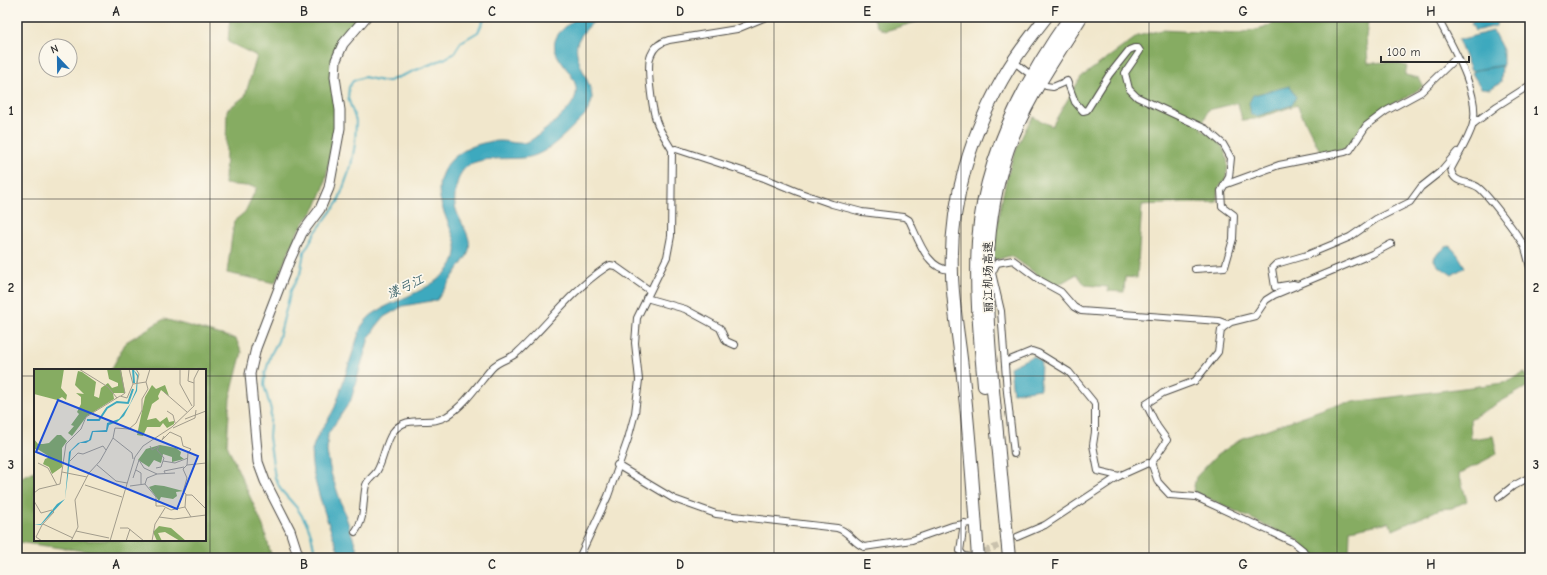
<svg xmlns="http://www.w3.org/2000/svg" width="1547" height="575" font-family="'Comic Neue','LXGW WenKai TC',sans-serif">
	<rect width="100%" height="100%" fill="#fbf7ec"/>
	<filter id="ink" filterUnits="userSpaceOnUse"><feTurbulence type="fractalNoise" baseFrequency=".025" numOctaves="2"/><feDisplacementMap in="SourceGraphic" scale="8" xChannelSelector="R" yChannelSelector="G"/><feConvolveMatrix kernelMatrix="1 2 1 2 8 2 1 2 1" color-interpolation-filters="sRGB"/></filter>
	<filter id="wash" filterUnits="userSpaceOnUse"><feTurbulence type="fractalNoise" baseFrequency=".012" numOctaves="4" result="noise"/><feDisplacementMap in="SourceGraphic" scale="16" xChannelSelector="R" yChannelSelector="G"/><feGaussianBlur stdDeviation="0.9" result="paint"/><feColorMatrix in="noise" values="0 0 0 0 0 0 0 0 0 0 0 0 0 0 0 0 0 1.4 0 .05"/><feComposite in="paint" operator="in"/></filter>
	<g filter="url(#wash)">
		<rect width="100%" height="100%" fill="#f1e7cc"/>
		<g fill="#86ac62" stroke="#586c46">
			<path d="M230,17H360L339,42L331,64L330,77L336,111V127L324,187L316,207L298,231L275,283L227,273L234,221L245,212L257,187L225,184L227,110L245,96L257,56L228,42Z"/>
			<path d="M873,17H933L885,31L877,26Z"/>
			<path d="M1285,17H1319L1334,21H1368L1366,37L1368,63L1390,62L1407,66L1405,75L1419,78L1423,86L1408,97L1386,106L1362,125L1348,148L1321,153L1297,105L1255,119L1242,120L1238,103L1208,110L1201,129C1222,142 1233,154 1225,180C1224,184 1219,186 1218,189C1217,193 1217,198 1217,202L1142,205L1137,278L1125,277L1124,292L1108,291V287L1085,285L1077,274L1054,287L1016,259L1009,256L993,261C998,213 1006,158 1033,117L1052,126L1081,77L1138,36L1161,30L1239,34L1264,28Z"/>
			<path d="M164,319L236,339L242,352L230,398L227,445L263,526L272,558H113L106,554L17,542V479L35,471V540H205V370H111L126,342Z"/>
			<path d="M1525,373L1530,385L1470,419L1471,439L1493,436L1497,454L1459,474L1467,501L1452,508L1440,509L1393,530L1389,522L1350,530L1349,558H1310L1306,549L1299,541L1193,491L1196,477L1217,455L1243,438L1337,404L1503,383Z"/>
		</g>
		<g fill="#3ea9be" stroke="#346a74">
			<path d="M577,17H598C592,24 582,32 578,41C571,58 592,81 592,98C592,104 588,110 585,115C572,127 553,149 536,155C516,164 468,149 459,178C456,184 454,198 455,205C458,223 476,237 467,256L437,300L403,306L384,317L376,327L369,338L351,400L328,434L327,452L331,473L360,558H341C333,536 307,470 312,451C315,435 328,422 335,407L361,327C365,321 369,316 376,312C400,296 461,283 456,244C451,227 439,207 439,189C439,158 473,141 500,141C509,141 518,145 527,142C536,139 566,113 571,105C592,76 543,61 557,36C561,29 571,23 577,17Z"/>
			<path d="M1472,17H1493L1497,23L1496,26L1475,31L1471,23L1474,21Z"/>
			<path d="M1493,31L1503,50V65L1471,71L1458,40Z"/>
			<path d="M1502,66L1501,82L1490,89L1481,88L1472,73L1476,70Z"/>
			<path d="M1290,86L1296,97L1292,105L1257,116L1251,115L1249,103L1253,95Z"/>
			<path d="M1450,246L1458,255L1465,267L1452,275L1437,265L1434,260L1435,256L1446,247Z"/>
			<path d="M1033,356L1041,361L1040,389L1013,393L1010,367Z"/>
		</g>
		<g fill="none" stroke-linecap="round" stroke-linejoin="round">
			<path stroke="#3ea9be" stroke-width="2" d="M316,558L311,534L307,524L297,508L281,490L275,478L269,437L271,410L264,385L265,374L271,354L278,341L291,290L300,274L304,252L315,233L338,202L351,166L355,144L356,121L348,98L349,87L353,81L364,77L382,81H389L446,58L454,53L461,42L478,32L485,17"/>
		</g>
	</g>
	<g filter="url(#ink)">
		<g fill="none" stroke-linecap="round" stroke-linejoin="round">
			<path stroke="#c9c1ac" stroke-width="6" stroke-dasharray="6 3" stroke-linecap="butt" d="M976,555L1008,542"/>
			<defs>
				<g id="street">
					<path d="M1437,17C1451,44 1481,93 1473,124C1469,139 1458,155 1451,169C1453,185 1469,180 1479,188C1489,196 1518,235 1524,246C1527,253 1528,260 1530,267"/>
					<path d="M1013,61L1027,72"/>
					<path d="M1046,86L1053,87L1067,81L1075,102L1083,111L1087,110L1109,75L1129,50L1134,48H1138L1140,51L1125,73L1129,89L1137,97L1206,129L1223,144L1231,158L1229,177L1221,191L1222,206L1234,215L1233,239L1225,267L1195,269"/>
					<path d="M1473,124L1497,106L1530,85"/>
					<path d="M672,150C667,141 659,130 656,120C652,107 646,66 651,55C654,47 661,42 669,40L737,29L766,17"/>
					<path d="M1224,185L1279,165L1345,152L1350,150L1366,126L1386,111L1421,92L1457,57"/>
					<path d="M1297,285L1293,284L1275,287L1272,268L1276,264L1307,255L1336,243L1350,237L1376,219L1410,202L1421,187L1440,172L1457,152"/>
					<path d="M646,298L685,309L720,328L726,341L735,345"/>
					<path d="M1005,362L1032,351L1038,353L1069,372L1095,404V432L1093,445L1098,471L1119,476"/>
					<path d="M1014,454L1007,392L1001,311L992,273L997,263L1013,260L1041,281L1061,292L1074,307L1081,311L1219,321L1227,324"/>
					<path d="M1151,464L1167,440L1157,426L1146,404L1163,393L1195,381L1218,352L1221,330L1224,327L1231,322L1255,316L1266,300L1274,295L1372,254L1391,244"/>
					<path d="M617,465L674,499L716,514L837,528C849,531 853,543 864,547L912,540L952,526L976,522"/>
					<path d="M1499,497L1513,486L1530,477"/>
					<path d="M964,523L960,551L964,556L971,557"/>
					<path d="M355,532C366,518 362,501 366,485C368,479 374,476 377,471C384,459 385,443 393,432C407,413 431,427 447,416C466,404 478,384 492,368C499,360 511,359 518,352C548,324 571,291 605,268L610,265L615,266L649,290"/>
					<path d="M1017,537L1045,525L1119,476L1148,463L1152,465L1158,482L1170,495L1196,497L1293,542L1303,550L1307,558"/>
					<path d="M579,558L608,496L628,439L635,413L639,380L635,343L637,318L667,257L671,236L672,150L676,149L764,178L798,192L832,204L862,212L904,217L909,220C918,238 927,271 952,270"/>
				</g>
				<path id="secondary" d="M299,558L290,530L265,481L258,462L250,374L256,348L289,262L302,233L320,209L329,188L340,128V110L335,77L336,60L343,44L366,17"/>
				<g id="highway">
					<path d="M984,386C980,338 975,290 978,241C984,159 1023,83 1070,17"/>
					<path d="M978,558C974,498 970,437 963,377C960,343 953,309 952,275C949,203 971,130 1009,68C1020,50 1033,34 1046,17"/>
					<path d="M1009,558C1004,506 999,453 994,401C986,314 979,233 1008,149C1025,101 1054,60 1081,17"/>
				</g>
			</defs>
			<use href="#street" stroke="#494743" stroke-width="8"/>
			<use href="#secondary" stroke="#494743" stroke-width="11"/>
			<use href="#highway" stroke="#494743" stroke-width="14"/>
			<use href="#street" stroke="#fff" stroke-width="6"/>
			<use href="#secondary" stroke="#fff" stroke-width="9"/>
			<use href="#highway" stroke="#fff" stroke-width="12"/>
		</g>
	</g>
	<path fill="none" stroke="#2b2b2b" stroke-width="1" stroke-opacity="0.55" d="M210,17V558M398,17V558M586,17V558M774,17V558M961,17V558M1149,17V558M1337,17V558M17,199H1530M17,376H35M205,376H1530"/>
	<g text-anchor="middle" stroke-width="3.5" stroke-linejoin="round" paint-order="stroke">
		<g font-size="12" fill="#2b2b2b" stroke="#fbf7ec">
			<text transform="translate(988 277) rotate(-90)" y="4">丽江机场高速</text>
		</g>
		<g font-size="13" font-style="italic" fill="#335d66" stroke="#fbf7ec">
			<text transform="translate(405 286) rotate(-25)" y="5">漾弓江</text>
		</g>
	</g>
	<g transform="translate(34 369)">
		<rect width="172" height="172" fill="#f1e7cc"/>
		<path d="M0,0H30L27,19L33,26L32,31L28,28L23,31L0,25ZM73,0H87L91,24H79L80,30L53,47L38,67L34,64L40,57L37,56L45,45L43,43L47,35V28L42,24L50,25L41,16L43,6L44,2L48,3L62,13L60,27L65,29L67,19L74,14L78,19L84,17V14L75,10ZM118,16L122,20L131,16L135,27L127,21L124,27L125,30L118,35L113,51L122,49L126,53L133,48L135,53L140,52V55L133,59L129,54L126,58H113L109,67L103,66L111,28ZM23,66H27L33,72L28,79V98L18,105L15,98L9,95L11,90L16,88L5,81L0,80V70L4,75H9L15,74ZM126,76L142,79L147,83L146,87L150,90L138,93V88L129,85L127,94L120,91L115,98L104,91L112,80ZM121,116L130,117L149,122L142,123L143,127L139,130L127,128L125,132L115,118ZM125,157L137,159L152,172H146L131,163L124,164L128,172H123L119,163Z" fill="#86ac62"/>
		<path d="M99,0L104,6L103,22L90,47L83,53L75,56L73,63H59L57,71L52,74H46L37,82L31,130L7,156L0,155H7L23,135L31,130L35,83L44,74L55,71L58,62L72,61L73,54L85,50L96,35L102,21L103,7Z" fill="#3ea9be"/>
		<path fill="none" stroke="#3ea9be" stroke-width="2" d="M99,0L100,14M53,51H65L73,39L83,33L94,34L99,20"/>
		<path fill="none" stroke="#a29c8c" stroke-width="1" d="M45,0L74,18L83,29M86,0L91,24L87,27M95,0L99,15M102,0L105,5L103,14M146,0V15L158,37M155,0L154,12L160,14M130,23L153,43M133,42L139,46L141,54M151,50L172,42M139,59L161,49L162,41M130,67L128,71L136,63L147,68L149,77L157,80L154,84L153,96L149,100L153,109L149,123L152,125L151,138L157,148M79,69L81,59L95,60L102,54L108,41V30L114,20L112,13M116,77L118,81L125,77L123,81L130,89L127,98L122,99M36,92L44,84L49,85L69,77L72,81M129,92L141,94L154,89M4,94L14,99L23,116M63,96L82,112L93,114M153,96L172,94M102,101L107,104V115M28,103L53,108M131,104L130,102L150,98M99,109L105,91L110,99L123,105M111,115L113,109L123,105L141,104M51,116L88,128M96,117L111,115L122,128V137H129L137,141L151,138M0,124L5,120L26,115L32,75L47,60L52,48L86,27L93,29L99,15L112,13L116,0M152,126H158L172,140M0,132L7,144L18,141L20,143L8,156L2,168L8,172M125,148L140,150L172,146M9,155L39,169M86,159H94L110,172M42,162L75,169M37,172L44,158L41,131L55,104L66,92L79,69L98,84L99,90M76,172L101,88L109,77L138,58L160,37V10L165,0M92,172L96,160M118,172L121,155L131,139"/>
		<path fill="#1d4ed8" fill-opacity="0.15" stroke="#1d4ed8" stroke-width="2" d="M24,31L164,87L143,140L2,83Z"/>
		<rect width="172" height="172" fill="none" stroke="#2b2b2b" stroke-width="2"/>
	</g>
	<rect width="1547" height="575" fill="none" stroke="#fbf7ec" stroke-width="44"/>
	<g transform="translate(58 58) rotate(338)"><circle r="19" fill="#fbf7ec" stroke="#a8a59f"/>
	<path d="M0-3L7 15L0 10L-7 15Z" fill="#1f6fb2"/>
	<text y="-6" font-size="11" font-weight="bold" text-anchor="middle" fill="#2b2b2b">N</text>
	</g>
	<path d="M1381 56v6h88v-6" fill="none" stroke="#2b2b2b" stroke-width="2"/>
	<text x="1387" y="56" font-size="12" fill="#2b2b2b" stroke="#fbf7ec" stroke-width="3" paint-order="stroke">100 m</text>
	<rect x="22" y="22" width="1503" height="531" fill="none" stroke="#2b2b2b" stroke-width="1.5"/>
	<g font-size="13" text-anchor="middle" font-weight="bold" fill="#2b2b2b">
		<text x="116" y="16">A</text>
		<text x="304" y="16">B</text>
		<text x="492" y="16">C</text>
		<text x="680" y="16">D</text>
		<text x="867" y="16">E</text>
		<text x="1055" y="16">F</text>
		<text x="1243" y="16">G</text>
		<text x="1431" y="16">H</text>
		<text x="11" y="115">1</text>
		<text x="1536" y="115">1</text>
		<text x="11" y="292">2</text>
		<text x="1536" y="292">2</text>
		<text x="11" y="469">3</text>
		<text x="1536" y="469">3</text>
		<text x="116" y="569">A</text>
		<text x="304" y="569">B</text>
		<text x="492" y="569">C</text>
		<text x="680" y="569">D</text>
		<text x="867" y="569">E</text>
		<text x="1055" y="569">F</text>
		<text x="1243" y="569">G</text>
		<text x="1431" y="569">H</text>
	</g>
</svg>
